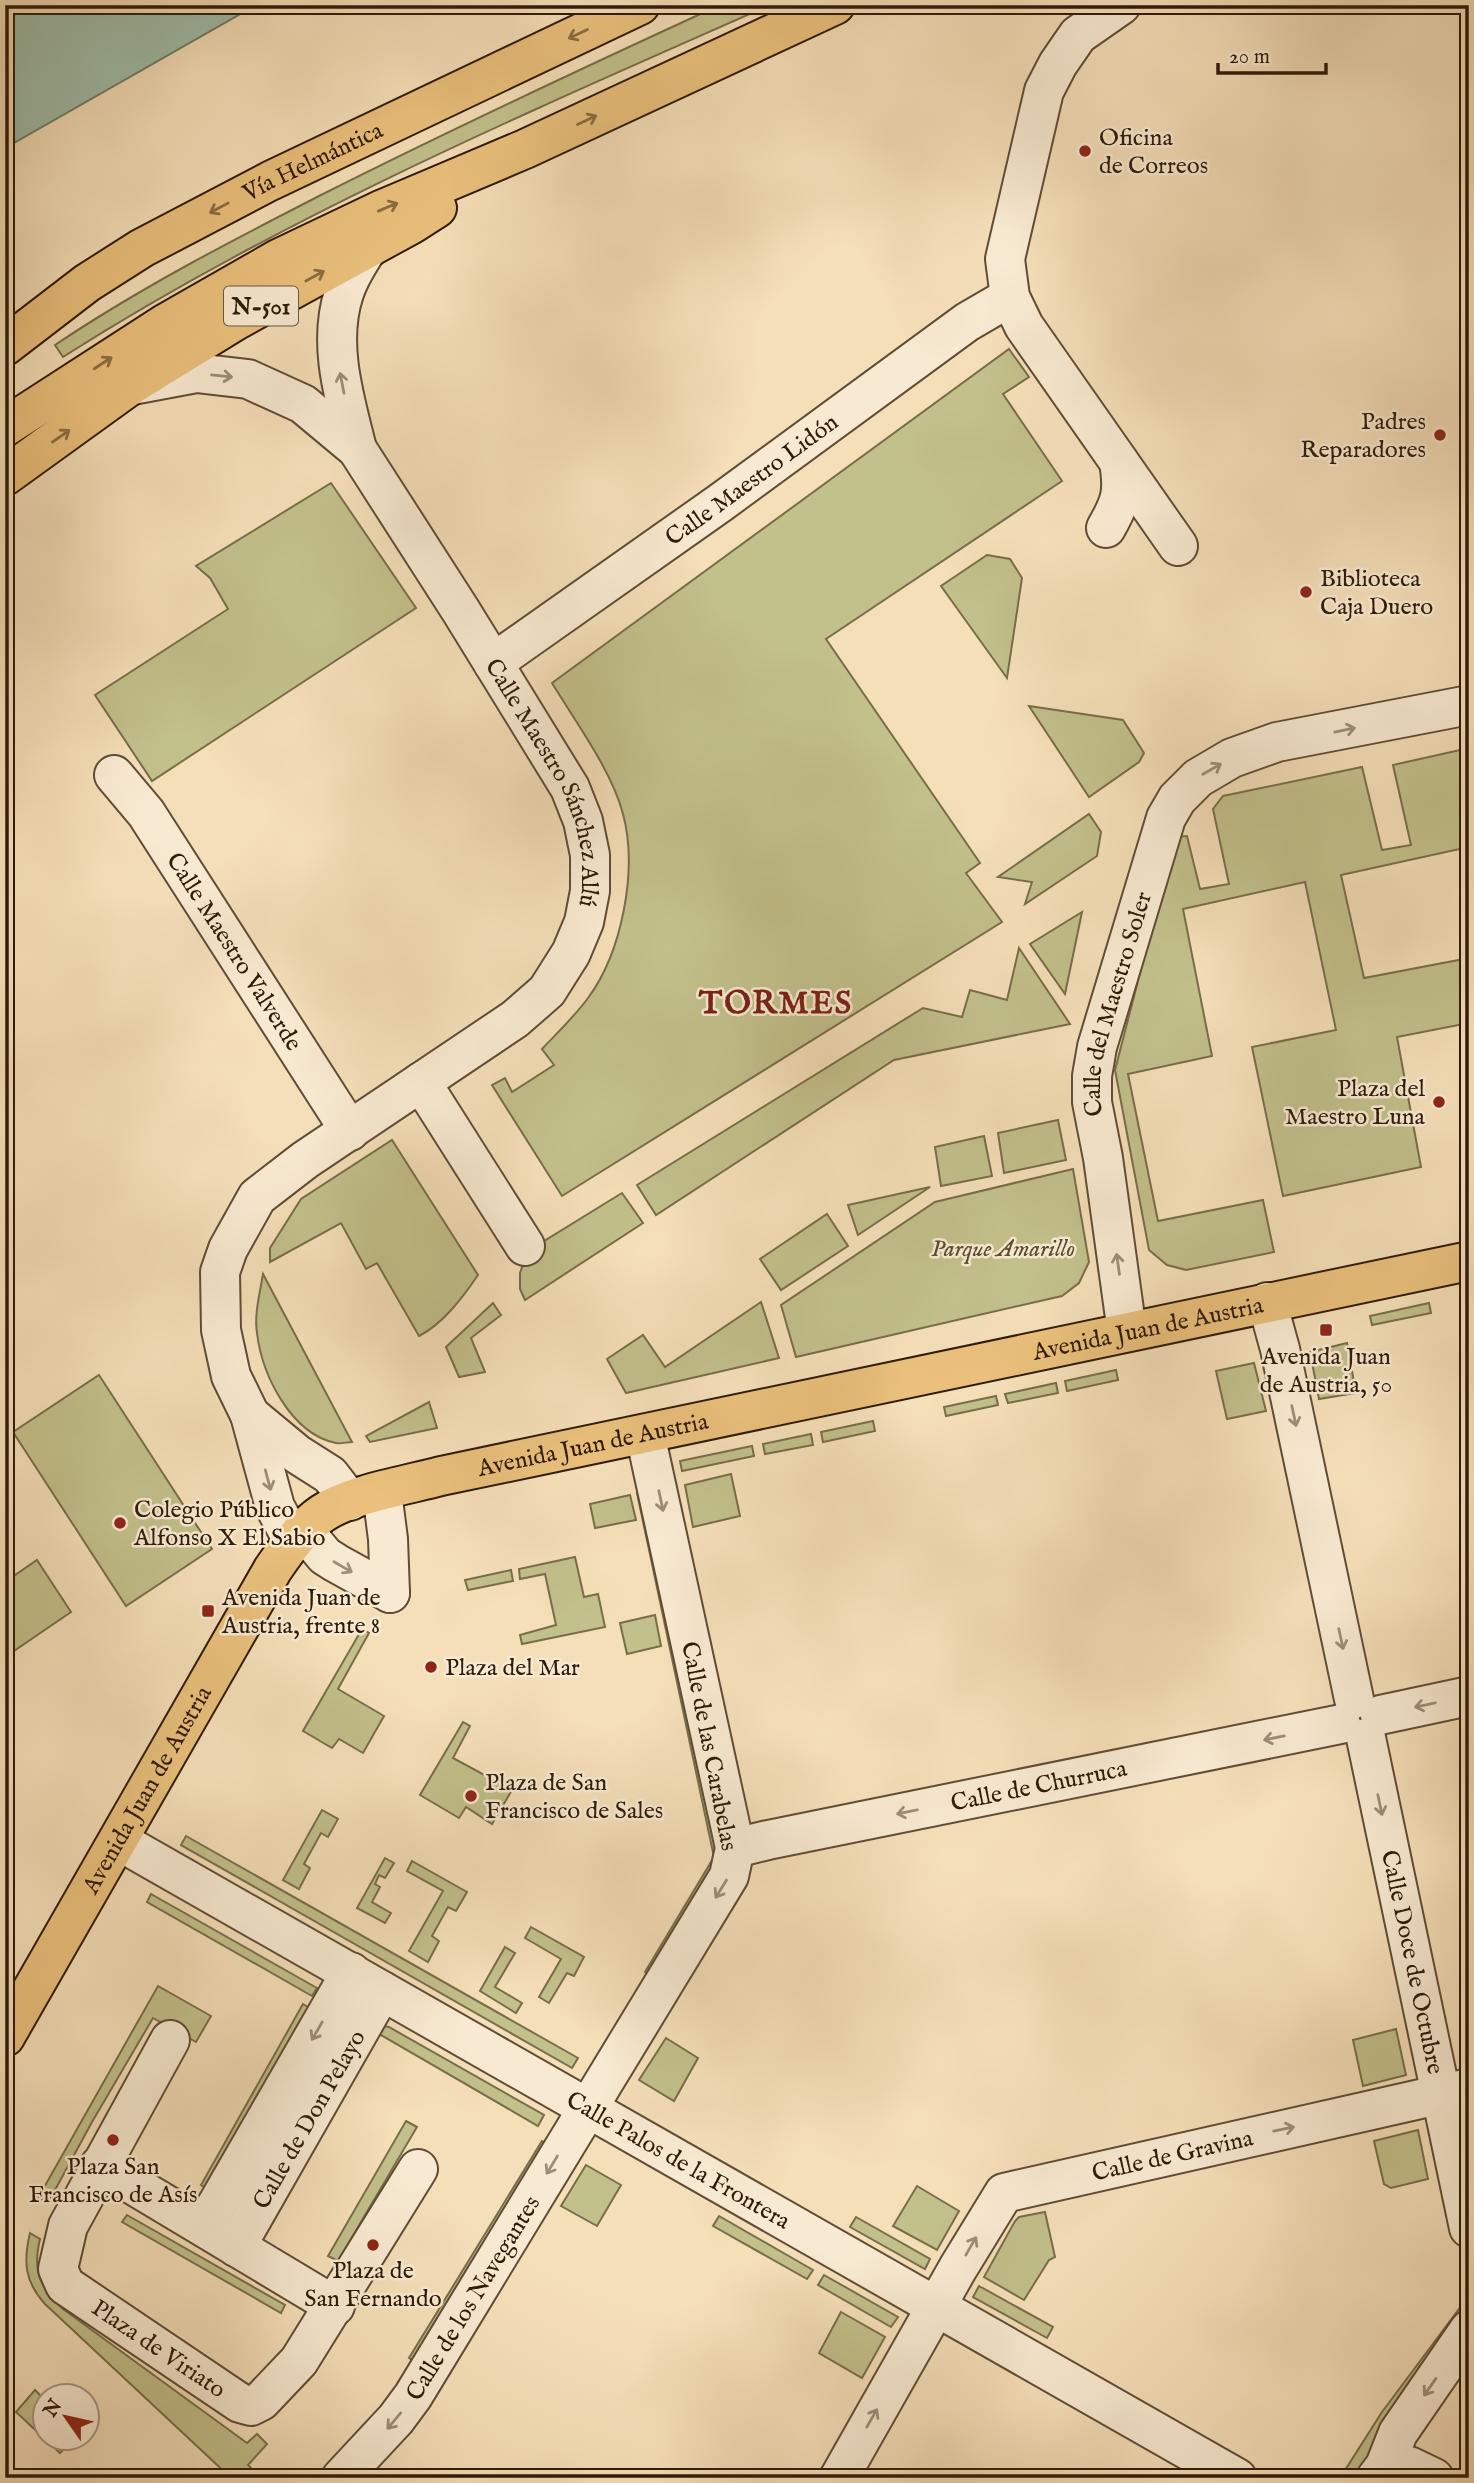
<svg xmlns="http://www.w3.org/2000/svg" width="1474" height="2483" font-family="'IM FELL English',serif">
	<rect width="100%" height="100%" fill="#f5dfb9"/>
	<filter id="stains"><feTurbulence type="fractalNoise" baseFrequency=".00286" numOctaves="4"/><feColorMatrix values="0 0 0 0 .2 0 0 0 0 .09 0 0 0 0 .02 0 0 0 .5 -.17"/></filter>
	<radialGradient id="worn" r=".72"><stop offset=".6" stop-color="#630" stop-opacity="0"/><stop offset="1" stop-color="#630" stop-opacity=".3"/></radialGradient>
	<g fill="#c2c08b" stroke="#786e4a" stroke-width="2">
		<path d="M720,5H770C529,112 286,215 63,357L55,345C140,288 231,241 323,194C454,128 587,66 720,5Z"/>
		<path d="M1009,349L1029,377L1003,394L1062,481L826,639L980,863L966,873L1002,922L562,1196L492,1085L505,1078L512,1092L554,1065L542,1049C557,1033 575,1016 588,998C622,952 638,870 623,814C612,771 575,721 552,683Z"/>
		<path d="M331,483L416,608L152,781L95,695L228,609L210,578L196,566Z"/>
		<path d="M987,555L1010,559L1022,578L1007,678L941,586Z"/>
		<path d="M1029,706L1123,720L1144,753L1139,762L1089,797Z"/>
		<path d="M1469,748V847L1341,875L1364,978L1469,958V1023L1397,1037L1421,1167L1283,1196L1252,1047L1336,1030L1305,882L1183,909L1212,1056L1128,1074L1158,1221L1263,1200L1274,1252L1186,1270L1167,1265L1149,1250L1115,1070L1175,837L1187,836L1200,889L1229,884L1213,809L1223,796L1362,767L1382,850L1411,845L1393,765Z"/>
		<path d="M1089,814L1101,832L1097,856L1025,904L1032,882L998,877Z"/>
		<path d="M1082,912L1065,994L1030,944Z"/>
		<path d="M1019,948L1070,1024L894,1060L656,1215L637,1185L923,1008L962,1017L970,990L1007,1000Z"/>
		<path d="M1058,1120L1066,1160L1004,1173L998,1133Z"/>
		<path d="M984,1136L992,1176L941,1186L935,1147Z"/>
		<path d="M392,1140L478,1275C463,1297 443,1324 419,1336L377,1263L366,1269L341,1223L270,1262V1248L301,1199Z"/>
		<path d="M1073,1169L1089,1262L1079,1283L1062,1296L796,1357L781,1305L935,1202Z"/>
		<path d="M930,1187L858,1235L848,1205Z"/>
		<path d="M622,1193L643,1223L525,1300L520,1289V1273L528,1251Z"/>
		<path d="M827,1214L848,1246L781,1290L760,1259Z"/>
		<path d="M263,1274L352,1442C347,1442 341,1444 336,1443C291,1434 262,1375 257,1333C254,1314 260,1293 263,1274Z"/>
		<path d="M761,1302L779,1358L626,1393L607,1359L643,1335L665,1367Z"/>
		<path d="M493,1303L501,1315L471,1338L485,1372L459,1377L446,1347Z"/>
		<path d="M1429,1303L1431,1313L1372,1325L1370,1316Z"/>
		<path d="M1347,1343L1356,1393L1319,1399L1310,1352Z"/>
		<path d="M1254,1363L1266,1411L1227,1419L1216,1371Z"/>
		<path d="M1116,1370L1118,1380L1067,1391L1065,1381Z"/>
		<path d="M99,1375L212,1549L126,1606L13,1432Z"/>
		<path d="M1056,1383L1058,1393L1008,1403L1005,1394Z"/>
		<path d="M996,1396L998,1405L946,1416L944,1407Z"/>
		<path d="M429,1402L437,1428L370,1442L366,1436Z"/>
		<path d="M873,1421L875,1431L823,1442L821,1432Z"/>
		<path d="M811,1434L813,1445L765,1454L763,1444Z"/>
		<path d="M752,1446L754,1456L682,1471L680,1461Z"/>
		<path d="M731,1474L740,1516L693,1527L685,1485Z"/>
		<path d="M646,1491L722,1859L654,1978L645,1972L714,1857L637,1493Z"/>
		<path d="M630,1495L636,1520L595,1528L590,1504Z"/>
		<path d="M575,1557L584,1597L598,1594L605,1627L522,1644L520,1635L556,1625L545,1574L520,1579L519,1569Z"/>
		<path d="M37,1560L71,1612L5,1657V1582Z"/>
		<path d="M511,1570L513,1581L468,1590L465,1580Z"/>
		<path d="M655,1615L661,1646L627,1654L620,1623Z"/>
		<path d="M362,1629L369,1633L338,1689L384,1716L363,1753L339,1739L332,1748L303,1731Z"/>
		<path d="M463,1722L470,1726L453,1758L512,1790L492,1824L466,1807L459,1818L420,1795Z"/>
		<path d="M322,1810L338,1819L328,1837L321,1833L304,1864L310,1868L299,1889L283,1880Z"/>
		<path d="M186,1836L578,2058L572,2068L181,1845Z"/>
		<path d="M385,1858L394,1863L385,1878L379,1875L375,1884L380,1887L372,1902L391,1913L385,1923L357,1908Z"/>
		<path d="M412,1861L467,1892L456,1911L448,1907L432,1936L439,1941L428,1962L409,1951L443,1891L407,1871Z"/>
		<path d="M151,1894L317,1988L312,1996L147,1902Z"/>
		<path d="M531,1927L584,1957L574,1976L567,1973L549,2003L539,1997L561,1959L525,1938Z"/>
		<path d="M505,1947L515,1953L495,1987L522,2003L516,2013L480,1991Z"/>
		<path d="M158,1986L211,2016L196,2042L153,2018L92,2122L48,2203L38,2198Z"/>
		<path d="M303,2004L318,2013L208,2189L201,2185Z"/>
		<path d="M382,2026L389,2027L544,2115L538,2126L374,2031Z"/>
		<path d="M1396,2029L1406,2075L1363,2086L1353,2040Z"/>
		<path d="M666,2038L698,2058L674,2101L639,2080Z"/>
		<path d="M406,2121L417,2127L338,2261L328,2256Z"/>
		<path d="M1418,2130L1428,2179L1391,2188L1384,2184L1374,2141Z"/>
		<path d="M542,2141L550,2146L417,2363L409,2358Z"/>
		<path d="M586,2165L621,2185L597,2226L561,2206Z"/>
		<path d="M917,2186L959,2211L937,2250L893,2226Z"/>
		<path d="M1045,2212L1055,2257L1049,2260L1024,2300L984,2277L1015,2221L1019,2217Z"/>
		<path d="M127,2215L285,2305L281,2313L122,2222Z"/>
		<path d="M719,2216L813,2270L807,2279L713,2226Z"/>
		<path d="M856,2217L930,2259L925,2269L850,2227Z"/>
		<path d="M30,2233L40,2239C32,2272 40,2286 63,2309L247,2443L257,2434L267,2444L248,2465L252,2469L245,2478H231L45,2304C25,2282 23,2262 30,2233Z"/>
		<path d="M824,2275L898,2317L891,2327L818,2285Z"/>
		<path d="M979,2286L1053,2327L1047,2338L973,2297Z"/>
		<path d="M1462,2305L1466,2314L1460,2326L1353,2478L1342,2475L1382,2412Z"/>
		<path d="M841,2312L885,2337L862,2378L819,2353Z"/>
		<path d="M35,2390L45,2400L46,2438H74L60,2453L16,2412Z"/>
	</g>
	<path fill="#9ebda9" stroke="#727c69" stroke-width="2" d="M5,5H256L5,148Z"/>
	<g fill="none" stroke-linecap="round" stroke-linejoin="round">
		<defs>
			<g id="minor">
				<path d="M1121,5L1078,35L1058,64L1044,91L1005,259L1010,297L1024,326L1178,546"/>
				<path id="s1" d="M132,385L196,373L248,379L303,404L357,449L461,611L570,788L583,821L590,855V891L584,922L571,953L547,991L515,1019L305,1160L257,1197L228,1249L220,1272L221,1330L231,1376L250,1415L275,1507L293,1541"/>
				<path d="M357,449C345,400 327,344 344,293C350,275 359,261 370,245"/>
				<path d="M1106,528C1121,502 1124,492 1119,462"/>
				<path id="s2" d="M493,663L720,503L967,322L1010,297"/>
				<path id="s3" d="M114,775L146,813L350,1131"/>
				<path d="M421,1082L525,1246"/>
				<path d="M1267,1302L1280,1349L1354,1699"/>
				<path id="s4" d="M1127,1332L1103,1158L1092,1102V1076L1097,1047L1166,818L1177,799L1198,778L1232,758L1277,742L1469,705"/>
				<path d="M250,1415L297,1454L330,1475L350,1501"/>
				<path d="M382,1492L388,1539L390,1593"/>
				<path d="M304,1531L325,1556L336,1563L390,1593"/>
				<path d="M1380,1715L1469,1696"/>
				<path id="s5" d="M1366,1738L1469,2228"/>
				<path id="s6" d="M119,1841L1237,2478"/>
				<path id="s7" d="M735,1848L768,1840L1341,1724"/>
				<path id="s8" d="M170,2040L68,2226L58,2269L65,2285L240,2403L251,2406L261,2401L299,2361L418,2169"/>
				<path d="M100,2165L335,2306"/>
				<path d="M204,2227L351,1972"/>
				<path id="s9" d="M236,2247L382,1991"/>
				<path d="M1385,2466H1409L1434,2478"/>
				<path id="s10" d="M341,2478L396,2419L413,2396L729,1876L735,1848L731,1829L645,1434"/>
				<path id="s11" d="M839,2478L958,2268L1004,2193L1469,2088"/>
				<path d="M1376,2478L1385,2466L1398,2433L1469,2330"/>
			</g>
			<g id="major">
				<path id="s12" d="M5,2037L273,1569C287,1549 302,1527 323,1513C351,1494 408,1485 441,1476L1469,1261"/>
			</g>
			<g id="highway">
				<path id="s13" d="M5,346L87,283L142,248L270,181L640,5"/>
				<path d="M5,427L166,323L278,259L383,209L525,149L835,5"/>
				<path d="M5,476L131,385L235,321L412,224L437,208"/>
			</g>
		</defs>
		<use href="#minor" stroke="#604c35" stroke-width="42"/>
		<use href="#major" stroke="#2f1b09" stroke-width="42"/>
		<use href="#highway" stroke="#2f1b09" stroke-width="42"/>
		<use href="#minor" stroke="#f8ead2" stroke-width="38"/>
		<use href="#major" stroke="#eac07c" stroke-width="38"/>
		<use href="#highway" stroke="#eac07c" stroke-width="38"/>
	</g>
	<defs><path id="oneway-shaft" d="M-6 0H5M1.5-3L5.5 0L1.5 3" fill="none" stroke-width="1.6" stroke-linecap="round" stroke-linejoin="round" transform="scale(1.75)"/></defs>
	<g stroke="#8c6e42">
		<use href="#oneway-shaft" transform="translate(578 34) rotate(155)"/>
		<use href="#oneway-shaft" transform="translate(587 120) rotate(-25)"/>
		<use href="#oneway-shaft" transform="translate(388 207) rotate(-23)"/>
		<use href="#oneway-shaft" transform="translate(219 208) rotate(152)"/>
		<use href="#oneway-shaft" transform="translate(315 276) rotate(-29)"/>
		<use href="#oneway-shaft" transform="translate(103 363) rotate(-33)"/>
		<use href="#oneway-shaft" transform="translate(61 436) rotate(-35)"/>
	</g>
	<g stroke="#9e8d78">
		<use href="#oneway-shaft" transform="translate(222 376) rotate(6)"/>
		<use href="#oneway-shaft" transform="translate(342 383) rotate(-101)"/>
		<use href="#oneway-shaft" transform="translate(1345 730) rotate(-12)"/>
		<use href="#oneway-shaft" transform="translate(1212 769) rotate(-30)"/>
		<use href="#oneway-shaft" transform="translate(1118 1264) rotate(-98)"/>
		<use href="#oneway-shaft" transform="translate(1294 1416) rotate(78)"/>
		<use href="#oneway-shaft" transform="translate(268 1480) rotate(75)"/>
		<use href="#oneway-shaft" transform="translate(661 1501) rotate(78)"/>
		<use href="#oneway-shaft" transform="translate(343 1567) rotate(30)"/>
		<use href="#oneway-shaft" transform="translate(1341 1639) rotate(78)"/>
		<use href="#oneway-shaft" transform="translate(1425 1705) rotate(168)"/>
		<use href="#oneway-shaft" transform="translate(1274 1738) rotate(169)"/>
		<use href="#oneway-shaft" transform="translate(1380 1805) rotate(78)"/>
		<use href="#oneway-shaft" transform="translate(907 1812) rotate(169)"/>
		<use href="#oneway-shaft" transform="translate(721 1889) rotate(122)"/>
		<use href="#oneway-shaft" transform="translate(317 2031) rotate(120)"/>
		<use href="#oneway-shaft" transform="translate(1284 2129) rotate(-12)"/>
		<use href="#oneway-shaft" transform="translate(552 2165) rotate(121)"/>
		<use href="#oneway-shaft" transform="translate(971 2246) rotate(-60)"/>
		<use href="#oneway-shaft" transform="translate(1430 2387) rotate(125)"/>
		<use href="#oneway-shaft" transform="translate(872 2418) rotate(-60)"/>
		<use href="#oneway-shaft" transform="translate(394 2421) rotate(130)"/>
	</g>
	<g fill="#8f2418" stroke="#f8ead2" stroke-width="2.5">
		<circle cx="1085" cy="151" r="7"/>
		<circle cx="1440" cy="435" r="7"/>
		<circle cx="1306" cy="592" r="7"/>
		<circle cx="1439" cy="1102" r="7"/>
		<rect x="1319" y="1323" width="14" height="14" rx="3.5"/>
		<circle cx="120" cy="1523" r="7"/>
		<rect x="201" y="1604" width="14" height="14" rx="3.5"/>
		<circle cx="431" cy="1667" r="7"/>
		<circle cx="471" cy="1796" r="7"/>
		<circle cx="113" cy="2140" r="7"/>
		<circle cx="373" cy="2245" r="7"/>
	</g>
	<g text-anchor="middle" stroke-width="5" stroke-linejoin="round" paint-order="stroke">
		<rect fill="#f8ead2" stroke="#6b5945" stroke-width="2" x="224" y="286.5" width="74" height="39" rx="5"/>
		<g font-size="23" font-weight="bold" fill="#2f1b09">
			<text x="261" y="314">N-501</text>
		</g>
		<g font-size="24" fill="#2f1b09" stroke="#f8ead2" text-anchor="start">
			<text x="1099" y="145">Oficina<tspan x="1099" dy="28">de Correos</tspan></text>
			<text x="1426" y="429" text-anchor="end">Padres<tspan x="1426" dy="28">Reparadores</tspan></text>
			<text x="1320" y="586">Biblioteca<tspan x="1320" dy="28">Caja Duero</tspan></text>
			<text x="1425" y="1096" text-anchor="end">Plaza del<tspan x="1425" dy="28">Maestro Luna</tspan></text>
			<text x="1326" y="1364" text-anchor="middle">Avenida Juan<tspan x="1326" dy="28">de Austria, 50</tspan></text>
			<text x="134" y="1517">Colegio Público<tspan x="134" dy="28">Alfonso X El Sabio</tspan></text>
			<text x="222" y="1605">Avenida Juan de<tspan x="222" dy="28">Austria, frente 8</tspan></text>
			<text x="445" y="1675">Plaza del Mar</text>
			<text x="485" y="1790">Plaza de San<tspan x="485" dy="28">Francisco de Sales</tspan></text>
			<text x="113" y="2174" text-anchor="middle">Plaza San<tspan x="113" dy="28">Francisco de Asís</tspan></text>
			<text x="373" y="2278" text-anchor="middle">Plaza de<tspan x="373" dy="28">San Fernando</tspan></text>
		</g>
		<g font-size="24" fill="#2f1b09" stroke="#f8ead2">
			<text dy="8" stroke="none"><textPath href="#s13" startOffset="360">Vía Helmántica</textPath></text>
			<text dy="8" stroke="none"><textPath href="#s2" startOffset="317">Calle Maestro Lidón</textPath></text>
			<text dy="8" stroke="none"><textPath href="#s1" startOffset="635">Calle Maestro Sánchez Allú</textPath></text>
			<text dy="8" stroke="none"><textPath href="#s3" startOffset="214">Calle Maestro Valverde</textPath></text>
			<text dy="8" stroke="none"><textPath href="#s4" startOffset="334">Calle del Maestro Soler</textPath></text>
			<text dy="8" stroke="none"><textPath href="#s12" startOffset="1461">Avenida Juan de Austria</textPath></text>
			<text dy="8" stroke="none"><textPath href="#s12" startOffset="894">Avenida Juan de Austria</textPath></text>
			<text transform="translate(710 1746) rotate(79)" y="8">Calle de las Carabelas</text>
			<text dy="8" stroke="none"><textPath href="#s7" startOffset="310">Calle de Churruca</textPath></text>
			<text dy="8" stroke="none"><textPath href="#s12" startOffset="285">Avenida Juan de Austria</textPath></text>
			<text dy="8" stroke="none"><textPath href="#s5" startOffset="229">Calle Doce de Octubre</textPath></text>
			<text dy="8" stroke="none"><textPath href="#s9" startOffset="147">Calle de Don Pelayo</textPath></text>
			<text dy="8" stroke="none"><textPath href="#s11" startOffset="502">Calle de Gravina</textPath></text>
			<text dy="8" stroke="none"><textPath href="#s6" startOffset="644">Calle Palos de la Frontera</textPath></text>
			<text dy="8" stroke="none"><textPath href="#s10" startOffset="224">Calle de los Navegantes</textPath></text>
			<text dy="8" stroke="none"><textPath href="#s8" startOffset="387">Plaza de Viriato</textPath></text>
		</g>
		<g font-size="24" font-style="italic" fill="#5b4d30" stroke="#f8ead2">
			<text x="1003" y="1256">Parque Amarillo</text>
		</g>
		<g font-size="32" font-weight="bold" letter-spacing="2" fill="#7a1f14" stroke="#f8ead2">
			<text x="776" y="1013">TORMES</text>
		</g>
	</g>
	<rect width="1474" height="2483" fill="none" stroke="#f5dfb9" stroke-width="28"/>
	<rect x="7" y="7" width="1460" height="2469" fill="none" stroke="#2f1b09" stroke-width="3.5"/>
	<rect x="14" y="14" width="1446" height="2455" fill="none" stroke="#2f1b09" stroke-width="2"/>
	<g transform="translate(66 2417) rotate(304)"><circle r="33" fill="#f8ead2" stroke="#a89782" stroke-width="2"/>
	<path d="M0-5L12 26L0 18L-12 26Z" fill="#8f2418"/>
	<text y="-10" font-size="19" font-weight="bold" text-anchor="middle" fill="#2f1b09">N</text>
	</g>
	<path d="M1218 63v10h108v-10" fill="none" stroke="#2f1b09" stroke-width="3.5"/>
	<text x="1229" y="63" font-size="21" fill="#2f1b09" stroke="#f8ead2" stroke-width="5" paint-order="stroke">20 m</text>
	<rect width="100%" height="100%" filter="url(#stains)"/>
	<rect width="100%" height="100%" fill="url(#worn)"/>
</svg>
